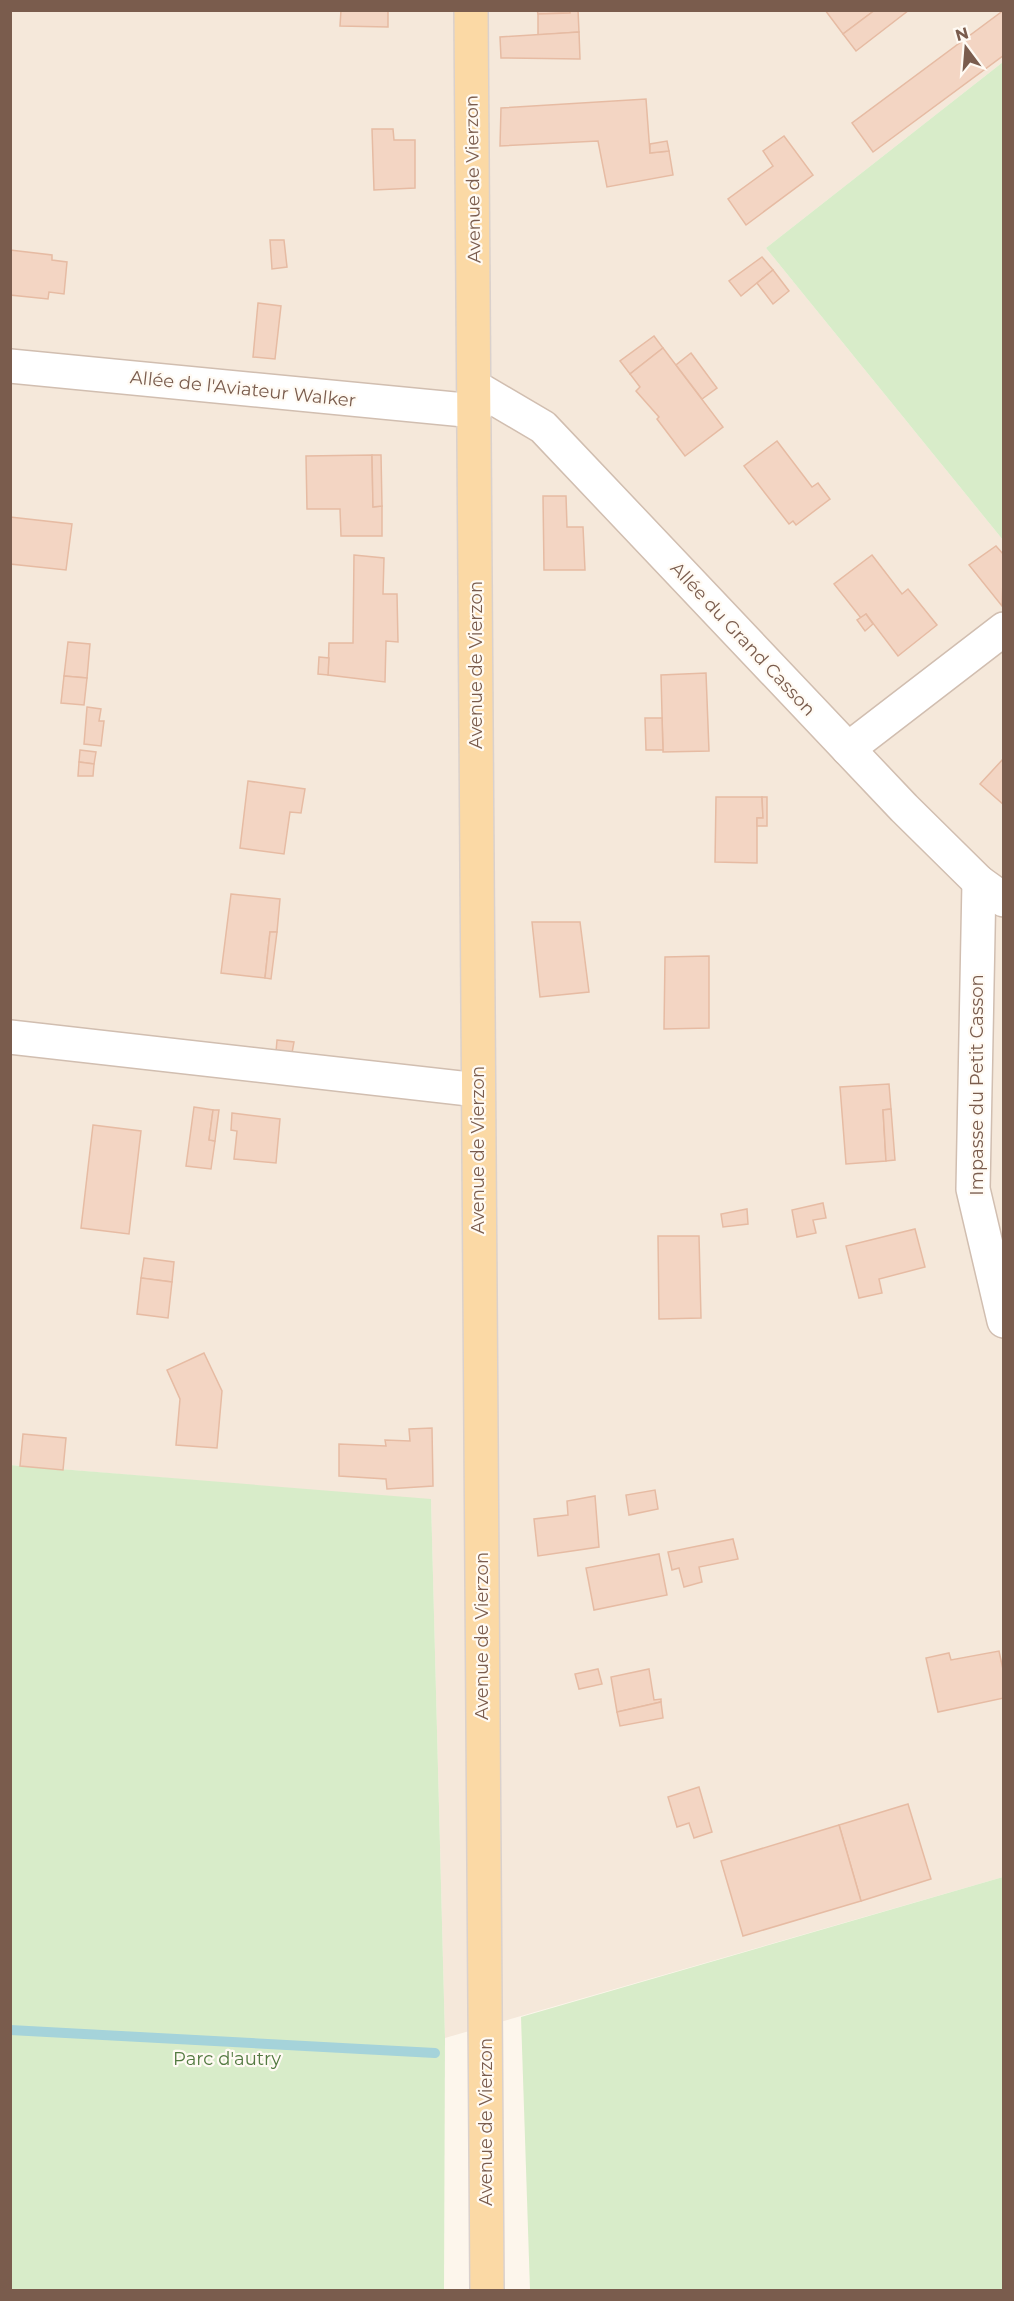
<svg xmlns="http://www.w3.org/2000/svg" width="1014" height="2301" font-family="Montserrat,sans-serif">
	<rect width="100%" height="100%" fill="#fdf6ec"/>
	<path fill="#f5e8da" d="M10,11H1003V62L766,248L1003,540V1877L445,2038L431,1500L11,1465Z"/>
	<g fill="#d8ecc9">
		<path d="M1003,62V540L766,248Z"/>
		<path d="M10,1465L431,1499L445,2038L444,2290H11Z"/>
		<path d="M1003,1877V2290H530L521,2017Z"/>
	</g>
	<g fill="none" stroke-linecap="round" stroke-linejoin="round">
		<path stroke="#a5d3da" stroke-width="10" d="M10,2030L435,2053"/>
	</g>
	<g fill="#f3d5c3" stroke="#e6bba3" stroke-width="1.5">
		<path d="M341,10H388V27L340,26Z"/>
		<path d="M537,10H570V13L538,14Z"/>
		<path d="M570,10H578L579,32L538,35V14L570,13Z"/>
		<path d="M825,10H875L843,34Z"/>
		<path d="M875,10H909L856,51L843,34Z"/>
		<path d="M1004,10V55L873,152L852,123Z"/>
		<path d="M579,32L580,59L501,58L500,37Z"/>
		<path d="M646,99L650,153L669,151L673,175L607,187L598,141L500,146L501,108Z"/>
		<path d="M372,129H393L394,140H415V188L374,190Z"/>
		<path d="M784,136L813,175L746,225L728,199L773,166L763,151Z"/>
		<path d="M667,141L669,151L650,153V144Z"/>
		<path d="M270,240H284L287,267L272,269Z"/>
		<path d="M10,250L52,255V260L67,262L64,294L49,292L48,299L10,295Z"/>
		<path d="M762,257L773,270L741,296L729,281Z"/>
		<path d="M773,270L789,291L773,304L757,283Z"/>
		<path d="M258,303L281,306L275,359L253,357Z"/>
		<path d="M654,336L663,348L630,374L620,361Z"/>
		<path d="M663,348L723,427L685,456L657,419L659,417L636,391L640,387L630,374Z"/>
		<path d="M691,353L717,388L702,399L676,365Z"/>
		<path d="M777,441L812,487L818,483L830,499L796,525L793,521L789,524L744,466Z"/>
		<path d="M372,455L373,507L382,506V536H341L340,509H307L306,456Z"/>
		<path d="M372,455H381L382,506L373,507Z"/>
		<path d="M543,496H566L567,527H583L585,570H544Z"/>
		<path d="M10,517L72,524L66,570L10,564Z"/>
		<path d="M996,546L1004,555L1002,606L969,565Z"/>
		<path d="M354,555L384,558L383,594H397L398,642L386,641L385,682L328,675L329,643H353Z"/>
		<path d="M872,555L902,594L908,589L937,625L898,656L866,614L861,618L834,584Z"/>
		<path d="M866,614L873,624L865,631L857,620Z"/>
		<path d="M68,642L90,644L87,678L64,676Z"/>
		<path d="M319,657L329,658L328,675L318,674Z"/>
		<path d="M706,673L709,751L663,752L661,675Z"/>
		<path d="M64,676L87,678L84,705L61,703Z"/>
		<path d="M87,707L101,709L99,721H104L101,746L84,744Z"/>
		<path d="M645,718H662L663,750H646Z"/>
		<path d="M80,750L96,752L94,764L79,762Z"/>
		<path d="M1004,758V805L980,784Z"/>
		<path d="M79,762L94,764L93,776H78Z"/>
		<path d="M248,781L305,789L301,813L290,812L284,854L240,848Z"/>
		<path d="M716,797H762L763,818H757V863L715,862Z"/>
		<path d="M762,797H767V826H757V818H763Z"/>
		<path d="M231,894L280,899L277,932H270L265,978L221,973Z"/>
		<path d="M532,922H580L589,992L540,997Z"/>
		<path d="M270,932H277L271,979L265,978Z"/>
		<path d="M709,956V1028L664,1029L665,957Z"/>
		<path d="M277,1040L294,1042L292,1053L276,1052Z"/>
		<path d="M889,1084L891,1109L883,1110L886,1161L846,1164L840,1087Z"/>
		<path d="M194,1107L213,1110L209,1140L215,1141L211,1169L186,1166Z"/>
		<path d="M891,1109L895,1160L886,1161L883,1110Z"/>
		<path d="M213,1110H219L215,1141L209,1140Z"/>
		<path d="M232,1113L280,1119L276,1163L234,1159L237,1131L231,1130Z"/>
		<path d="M93,1125L141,1131L129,1234L81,1228Z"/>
		<path d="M823,1203L826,1218L813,1220L816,1233L797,1237L792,1210Z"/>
		<path d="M747,1209L748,1224L723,1227L721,1214Z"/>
		<path d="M915,1229L925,1267L879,1279L882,1293L859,1298L846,1246Z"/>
		<path d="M658,1236H699L701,1318L659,1319Z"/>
		<path d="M144,1258L174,1262L172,1282L141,1278Z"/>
		<path d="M141,1278L172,1282L168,1318L137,1314Z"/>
		<path d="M204,1353L222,1391L217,1448L176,1445L180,1399L167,1370Z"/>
		<path d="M432,1428L433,1486L387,1489L386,1479L339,1476V1444L386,1446L385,1440L410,1441L409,1429Z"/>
		<path d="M23,1434L66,1438L63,1470L20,1466Z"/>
		<path d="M655,1490L658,1509L629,1515L626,1495Z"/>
		<path d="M595,1496L599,1547L538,1556L534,1519L568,1515L567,1501Z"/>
		<path d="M733,1539L738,1559L699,1567L702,1582L684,1587L679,1568L672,1570L668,1552Z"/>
		<path d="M659,1554L667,1595L594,1610L586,1568Z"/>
		<path d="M999,1651L1004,1674V1698L938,1712L926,1658L949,1653L951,1660Z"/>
		<path d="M598,1669L602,1684L579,1689L575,1674Z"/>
		<path d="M649,1669L654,1700L661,1699V1702L617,1712L611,1677Z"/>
		<path d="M661,1702L663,1718L620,1726L617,1712Z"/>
		<path d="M699,1787L712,1832L694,1838L689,1823L677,1827L668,1797Z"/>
		<path d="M908,1804L931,1879L861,1901L839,1825Z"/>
		<path d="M839,1825L861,1901L743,1936L721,1861Z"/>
	</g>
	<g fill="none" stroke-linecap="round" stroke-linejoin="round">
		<defs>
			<g id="minor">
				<path d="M10,366L475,411"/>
				<path d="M475,387L543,427L904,808L979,882L1004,900"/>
				<path d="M848,749L1004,629"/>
				<path d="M979,882L973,1189L1004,1321"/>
				<path d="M10,1037L478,1090"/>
			</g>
			<path id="major" d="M471,10L487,2290"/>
		</defs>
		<use href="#minor" stroke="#d1beb0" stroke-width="36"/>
		<use href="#major" stroke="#dad1cd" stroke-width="36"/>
		<use href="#minor" stroke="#fff" stroke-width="33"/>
		<use href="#major" stroke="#fbd9a5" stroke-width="33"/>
	</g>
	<g text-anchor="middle" stroke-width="4.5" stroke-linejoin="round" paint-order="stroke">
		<g font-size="18" fill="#7a5c4d" stroke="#fffaf3">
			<text transform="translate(473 179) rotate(-91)" y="6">Avenue de Vierzon</text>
			<text transform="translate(243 389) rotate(6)" y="6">Allée de l'Aviateur Walker</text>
			<text transform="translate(743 639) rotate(47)" y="6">Allée du Grand Casson</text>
			<text transform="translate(476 665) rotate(-90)" y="6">Avenue de Vierzon</text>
			<text transform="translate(977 1085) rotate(-90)" y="6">Impasse du Petit Casson</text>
			<text transform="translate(478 1150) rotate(-90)" y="6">Avenue de Vierzon</text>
			<text transform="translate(482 1636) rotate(-90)" y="6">Avenue de Vierzon</text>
			<text transform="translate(486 2122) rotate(-90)" y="6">Avenue de Vierzon</text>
		</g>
		<g font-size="18" fill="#537a41" stroke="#fffaf3">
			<text x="227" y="2065">Parc d'autry</text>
		</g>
	</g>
	<rect width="1014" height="2301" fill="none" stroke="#7a5c4d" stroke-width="24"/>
	<g transform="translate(966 48) rotate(344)" stroke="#fffaf3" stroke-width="4.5" paint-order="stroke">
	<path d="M0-4.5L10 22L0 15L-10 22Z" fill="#7a5c4d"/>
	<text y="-9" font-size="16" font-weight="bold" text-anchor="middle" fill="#7a5c4d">N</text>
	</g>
</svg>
